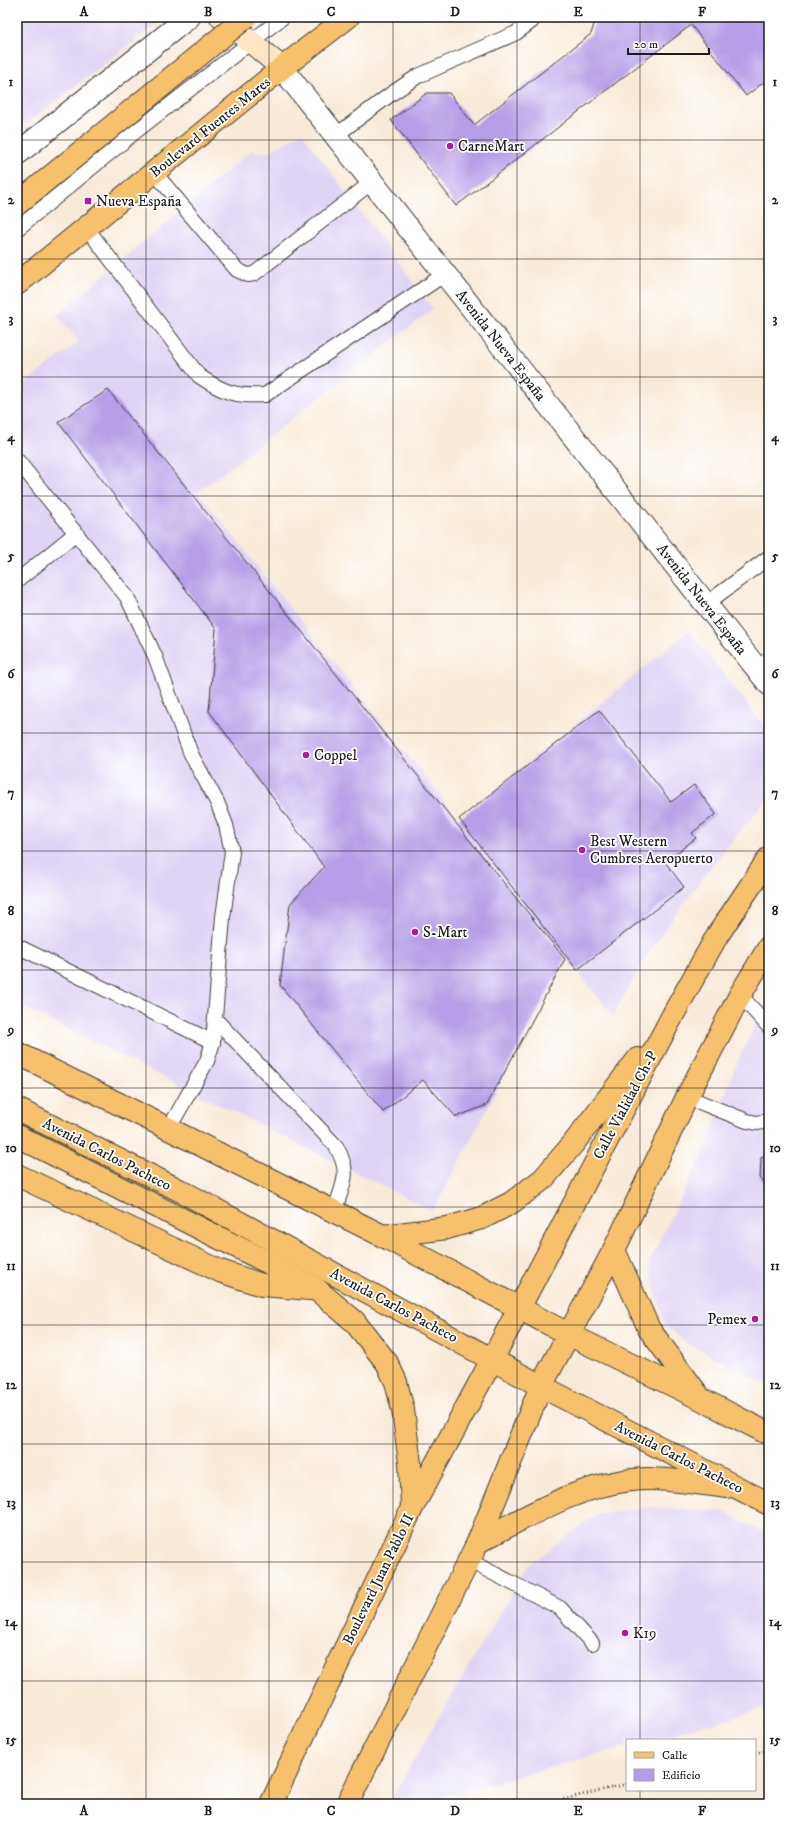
<svg xmlns="http://www.w3.org/2000/svg" width="786" height="1821" font-family="'IM FELL DW Pica',serif">
	<rect width="100%" height="100%" fill="#fff"/>
	<filter id="ink" filterUnits="userSpaceOnUse"><feTurbulence type="fractalNoise" baseFrequency=".025" numOctaves="2"/><feDisplacementMap in="SourceGraphic" scale="8" xChannelSelector="R" yChannelSelector="G"/><feConvolveMatrix kernelMatrix="1 2 1 2 8 2 1 2 1" color-interpolation-filters="sRGB"/></filter>
	<filter id="wash" filterUnits="userSpaceOnUse"><feTurbulence type="fractalNoise" baseFrequency=".012" numOctaves="4" result="noise"/><feDisplacementMap in="SourceGraphic" scale="16" xChannelSelector="R" yChannelSelector="G"/><feGaussianBlur stdDeviation="0.9" result="paint"/><feColorMatrix in="noise" values="0 0 0 0 0 0 0 0 0 0 0 0 0 0 0 0 0 1.4 0 .05"/><feComposite in="paint" operator="in"/></filter>
	<g filter="url(#wash)">
		<rect width="100%" height="100%" fill="#f8ead9"/>
		<g fill="#e0d4f4">
			<path d="M17,17H165L17,131Z"/>
			<path d="M302,133L433,309L198,492L459,819L689,631L769,731V797L712,865L651,949L613,1016L567,958L433,1211L17,1004V389L79,342L57,315L251,151L267,153Z"/>
			<path d="M769,997V1386L687,1343L665,1325L653,1282L649,1262L707,1145L735,1067Z"/>
			<path d="M649,1507L724,1512L769,1535V1707L650,1740H627V1746L417,1804H388L528,1566L596,1515Z"/>
		</g>
		<g id="blocks">
			<g fill="#b59de7">
				<path d="M592,17H769V78L746,96L691,25L456,206L391,120L427,93H449L474,125L591,34L595,21Z"/>
				<path d="M108,390L565,959L487,1105L456,1117L423,1080L383,1112L280,985L290,904L324,867L209,711L216,629L58,422Z"/>
				<path d="M599,710L671,802L694,785L716,814L692,833L696,838L665,862L684,887L577,970L459,819Z"/>
				<path d="M769,1151V1188L760,1178L761,1158Z"/>
			</g>
		</g>
	</g>
	<g filter="url(#ink)">
		<use href="#blocks" fill-opacity="0" stroke="#3d3b38" stroke-width="1"/>
		<g fill="none" stroke-linecap="round" stroke-linejoin="round">
			<defs>
				<g id="service">
					<path d="M335,136L391,94L418,76L516,33L532,21L533,17"/>
					<path d="M154,172L237,270L248,275L254,274L372,182"/>
					<path d="M86,227L199,376C223,392 235,397 265,395L445,274"/>
					<path d="M17,229L135,132L283,17"/>
					<path d="M17,460L127,597L155,656L191,754L217,802L226,825L232,852L223,917L213,1042L207,1061L168,1130"/>
					<path d="M17,581L76,533"/>
					<path d="M706,604L769,557"/>
					<path d="M757,669L769,659"/>
					<path d="M17,946L213,1042"/>
					<path d="M740,995L769,1027"/>
					<path d="M215,1019L336,1146C352,1175 343,1183 334,1212"/>
					<path d="M687,1097L747,1121L757,1123L769,1121"/>
					<path d="M468,1560L560,1608L592,1643"/>
				</g>
				<path id="minor" d="M282,68L769,684"/>
				<path id="tertiary" d="M17,154L189,17"/>
				<path id="secondary" d="M221,17L282,68"/>
				<g id="primary">
					<path d="M17,284L282,68L348,17"/>
					<path d="M17,1053L383,1236L568,1334L701,1399L769,1434"/>
					<path d="M17,1109L183,1192L541,1386L769,1504"/>
					<path d="M17,1136L269,1263L316,1289L354,1321L387,1363L396,1382L403,1410L410,1463L412,1508"/>
					<path d="M17,1175L220,1271L262,1285L310,1289"/>
					<path d="M383,1236L447,1228L482,1218L511,1203L543,1179L573,1144L638,1059"/>
					<path d="M614,1250L649,1329L698,1395"/>
					<path d="M478,1542C530,1515 586,1480 648,1479C672,1479 703,1484 727,1487"/>
					<path d="M271,1804L412,1508L493,1358L675,1011L717,936L769,858"/>
					<path d="M347,1804L478,1542L541,1386L614,1250L687,1097L740,995L769,947"/>
				</g>
			</defs>
			<use href="#service" stroke="#3d3b38" stroke-width="16"/>
			<use href="#minor" stroke="#3d3b38" stroke-width="24"/>
			<use href="#tertiary" stroke="#3d3b38" stroke-width="24"/>
			<use href="#secondary" stroke="#3d3b38" stroke-width="24"/>
			<use href="#primary" stroke="#3d3b38" stroke-width="24"/>
			<g stroke="#3d3b38" stroke-width="2.5" stroke-dasharray="1 3" stroke-linecap="butt">
				<path d="M755,1753L769,1750"/>
				<path d="M544,1804L627,1784"/>
			</g>
			<use href="#service" stroke="#fff" stroke-width="14"/>
			<use href="#minor" stroke="#fff" stroke-width="22"/>
			<use href="#tertiary" stroke="#fff" stroke-width="22"/>
			<use href="#secondary" stroke="#fce6c4" stroke-width="22"/>
			<use href="#primary" stroke="#f7c06c" stroke-width="22"/>
			<defs>
				<path id="primary-bridge" d="M17,204L246,17"/>
			</defs>
			<use href="#primary-bridge" stroke="#3d3b38" stroke-width="24" stroke-linecap="butt"/>
			<use href="#primary-bridge" stroke="#f7c06c" stroke-width="22"/>
		</g>
	</g>
	<path fill="none" stroke="#1c1c1c" stroke-width="1" stroke-opacity="0.55" d="M146,17V1804M269,17V1804M393,17V1804M517,17V1804M640,17V1740M17,140H769M17,259H769M17,377H769M17,496H769M17,614H769M17,733H769M17,851H769M17,970H769M17,1088H769M17,1207H769M17,1325H769M17,1444H769M17,1562H769M17,1681H769M640,1790V1804"/>
	<g fill="#b5179e" stroke="#fff" stroke-width="1.5">
		<circle cx="450" cy="146" r="4"/>
		<rect x="84" y="197" width="8" height="8" rx="2"/>
		<circle cx="306" cy="755" r="4"/>
		<circle cx="582" cy="850" r="4"/>
		<circle cx="415" cy="932" r="4"/>
		<circle cx="755" cy="1319" r="4"/>
		<circle cx="625" cy="1633" r="4"/>
	</g>
	<g text-anchor="middle" stroke-width="3.5" stroke-linejoin="round" paint-order="stroke">
		<g font-size="15" fill="#1c1c1c" stroke="#fff">
			<text transform="translate(210 127) rotate(-39)" y="5">Boulevard Fuentes Mares</text>
			<text transform="translate(501 345) rotate(52)" y="5">Avenida Nueva España</text>
			<text transform="translate(702 599) rotate(52)" y="5">Avenida Nueva España</text>
			<text transform="translate(625 1105) rotate(-62)" y="5">Calle Vialidad Ch-P</text>
			<text transform="translate(107 1154) rotate(27)" y="5">Avenida Carlos Pacheco</text>
			<text transform="translate(394 1305) rotate(28)" y="5">Avenida Carlos Pacheco</text>
			<text transform="translate(679 1457) rotate(27)" y="5">Avenida Carlos Pacheco</text>
			<text transform="translate(378 1579) rotate(-64)" y="5">Boulevard Juan Pablo II</text>
		</g>
		<g font-size="15" fill="#1c1c1c" stroke="#fff" text-anchor="start">
			<text x="458" y="151">CarneMart</text>
			<text x="96" y="206">Nueva España</text>
			<text x="314" y="760">Coppel</text>
			<text x="590" y="846">Best Western<tspan x="590" dy="17">Cumbres Aeropuerto</tspan></text>
			<text x="423" y="937">S-Mart</text>
			<text x="747" y="1324" text-anchor="end">Pemex</text>
			<text x="633" y="1638">K19</text>
		</g>
	</g>
	<rect width="786" height="1821" fill="none" stroke="#fff" stroke-width="44"/>
	<rect x="626" y="1739" width="130" height="52" fill="#ffffff" stroke="#a4a4a4"/>
	<rect x="634" y="1752" width="20" height="6" fill="#f7c06c" stroke="#a4a4a4"/>
	<text x="662" y="1759" font-size="12" fill="#1c1c1c">Calle</text>
	<rect x="634" y="1769" width="20" height="12" fill="#b59de7" stroke="#a4a4a4"/>
	<text x="662" y="1779" font-size="12" fill="#1c1c1c">Edificio</text>
	<path d="M628 48v6h81v-6" fill="none" stroke="#1c1c1c" stroke-width="2"/>
	<text x="634" y="48" font-size="12" fill="#1c1c1c" stroke="#ffffff" stroke-width="3" paint-order="stroke">20 m</text>
	<rect x="22" y="22" width="742" height="1777" fill="none" stroke="#1c1c1c" stroke-width="1.5"/>
	<g font-size="13" text-anchor="middle" font-weight="bold" fill="#1c1c1c">
		<text x="84" y="16">A</text>
		<text x="208" y="16">B</text>
		<text x="331" y="16">C</text>
		<text x="455" y="16">D</text>
		<text x="578" y="16">E</text>
		<text x="702" y="16">F</text>
		<text x="11" y="86">1</text>
		<text x="775" y="86">1</text>
		<text x="11" y="204">2</text>
		<text x="775" y="204">2</text>
		<text x="11" y="323">3</text>
		<text x="775" y="323">3</text>
		<text x="11" y="441">4</text>
		<text x="775" y="441">4</text>
		<text x="11" y="560">5</text>
		<text x="775" y="560">5</text>
		<text x="11" y="678">6</text>
		<text x="775" y="678">6</text>
		<text x="11" y="797">7</text>
		<text x="775" y="797">7</text>
		<text x="11" y="915">8</text>
		<text x="775" y="915">8</text>
		<text x="11" y="1034">9</text>
		<text x="775" y="1034">9</text>
		<text x="11" y="1152">10</text>
		<text x="775" y="1152">10</text>
		<text x="11" y="1270">11</text>
		<text x="775" y="1270">11</text>
		<text x="11" y="1389">12</text>
		<text x="775" y="1389">12</text>
		<text x="11" y="1507">13</text>
		<text x="775" y="1507">13</text>
		<text x="11" y="1626">14</text>
		<text x="775" y="1626">14</text>
		<text x="11" y="1744">15</text>
		<text x="775" y="1744">15</text>
		<text x="84" y="1815">A</text>
		<text x="208" y="1815">B</text>
		<text x="331" y="1815">C</text>
		<text x="455" y="1815">D</text>
		<text x="578" y="1815">E</text>
		<text x="702" y="1815">F</text>
	</g>
</svg>
